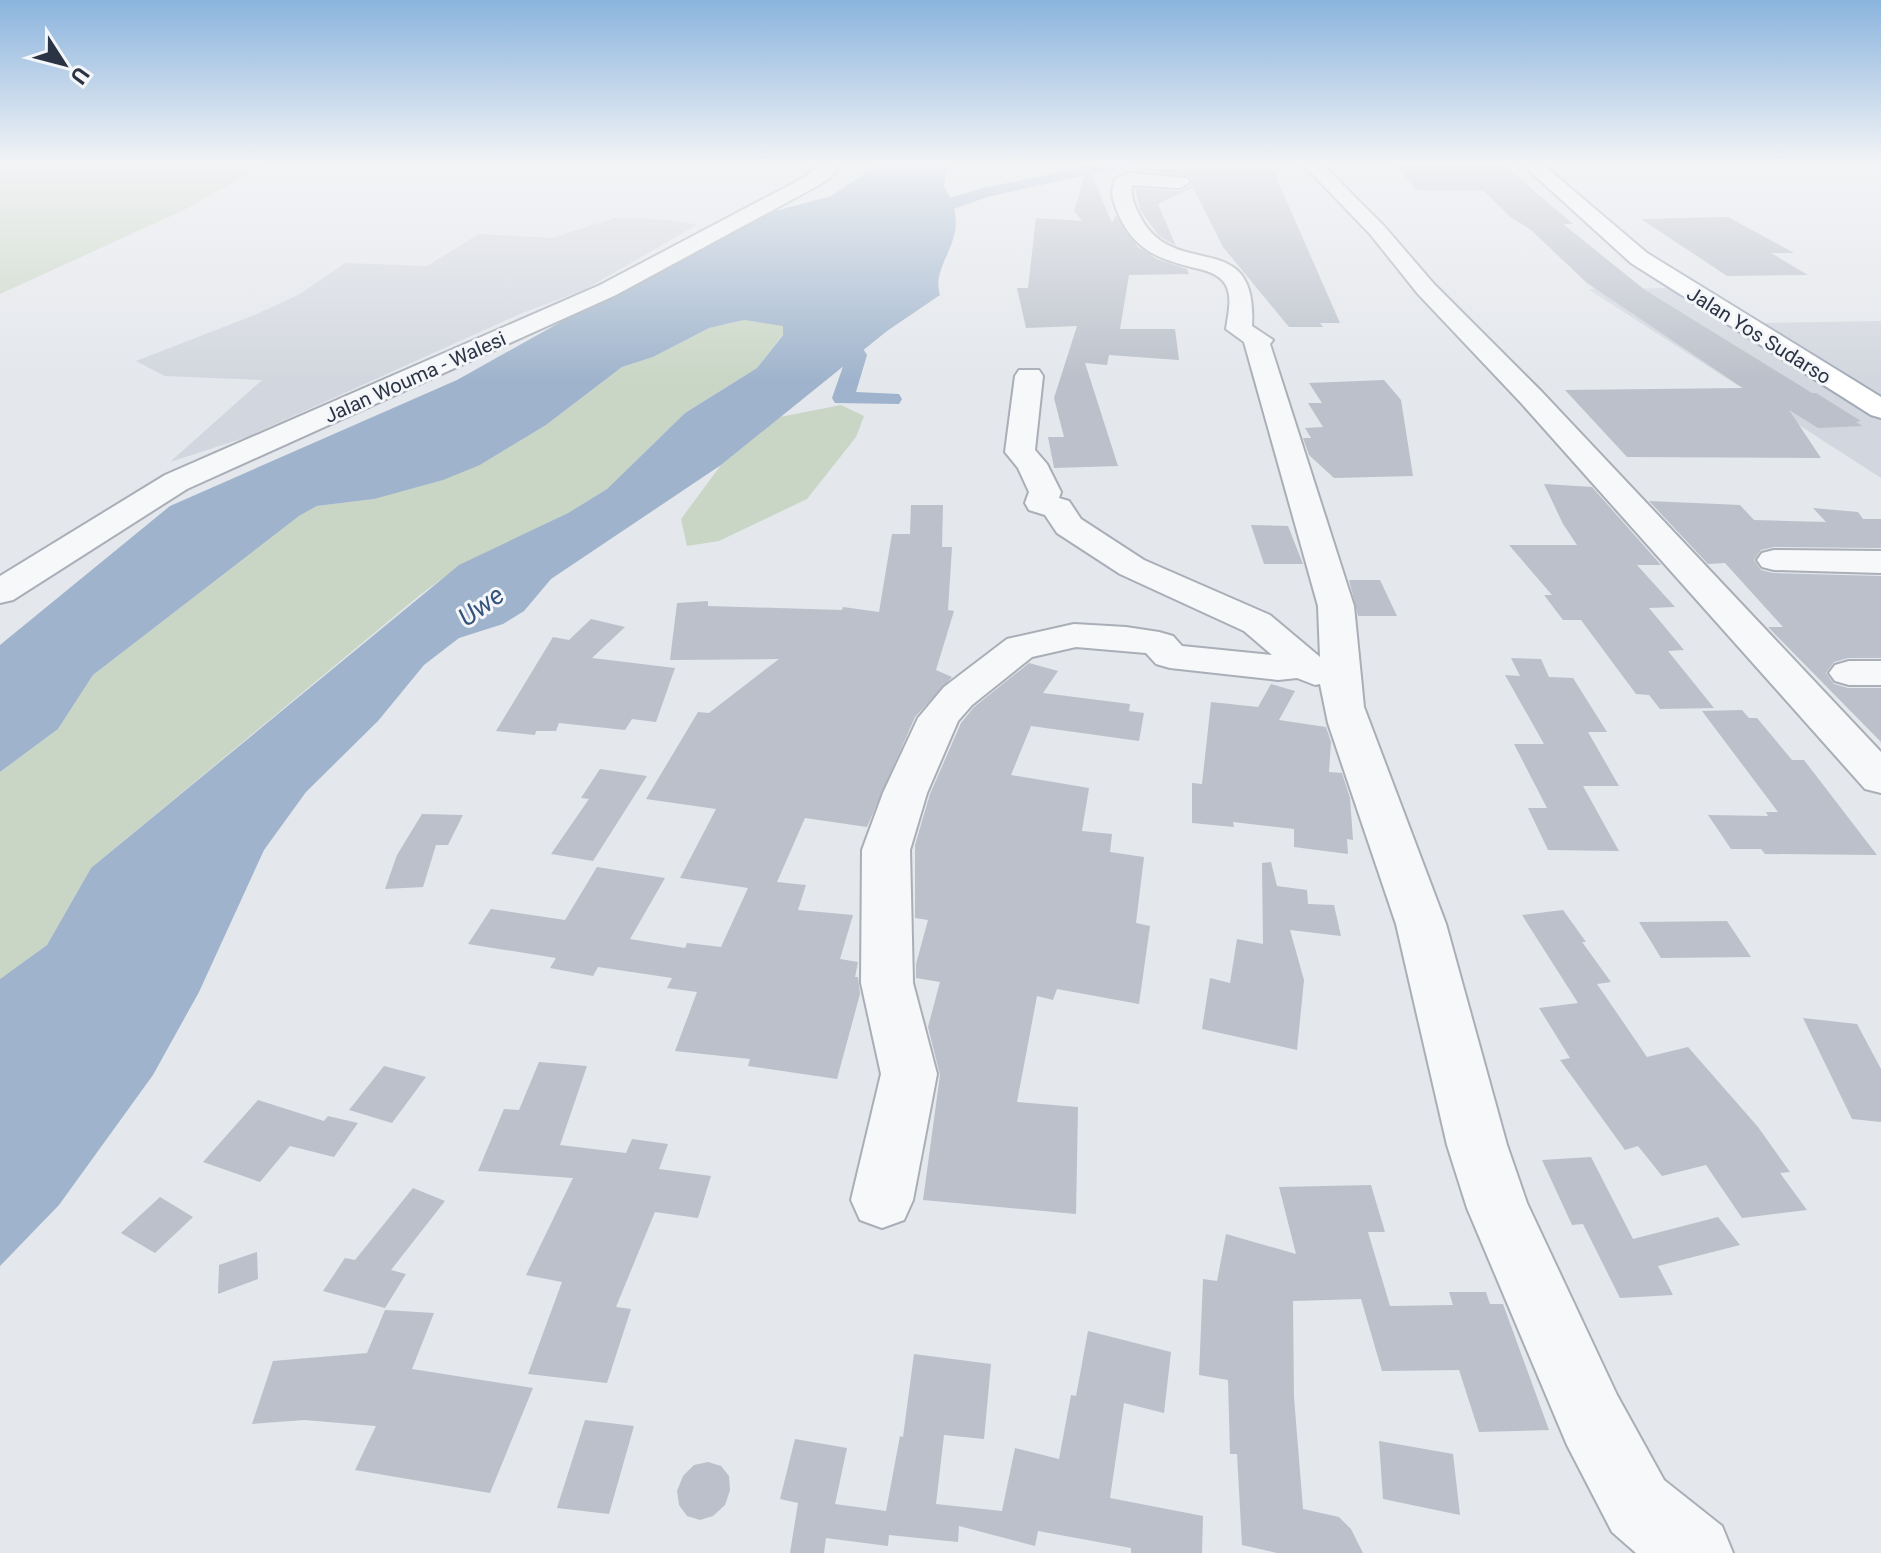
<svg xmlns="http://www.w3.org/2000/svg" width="1881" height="1553" font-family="Roboto,sans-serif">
	<rect width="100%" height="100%" fill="#e4e7ec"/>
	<g fill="#d2d6de">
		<path d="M615,218L671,220L697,225L584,290L520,314L247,437L170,462L262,380L165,376L136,361L257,314L300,294L345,263L427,266L479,234L552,238Z"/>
		<path d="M1675,288L1881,420V478L1588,289Z"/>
		<path d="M1881,321V401L1835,375L1764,323Z"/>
	</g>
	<g fill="#c9d6c5">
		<path d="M0,163H268L184,210L0,294Z"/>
		<path d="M744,320L783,325V334L757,368L685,413L607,489L568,513L459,566L420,595L91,868L47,945L0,979V772L58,729L93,675L299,516L317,506L374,499L480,465L546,425L622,367L653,357L709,328Z"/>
		<path d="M841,405L864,416L856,437L807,499L719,541L687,546L681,519L721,465L780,417Z"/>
	</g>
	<path fill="#9fb4cc" d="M880,163H948L944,186C977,239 929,260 940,295L887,331L721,465L551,579L524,611L503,624L459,638L424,665L378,721L306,792L264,850L199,992L153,1075L59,1205L0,1266V979L47,945L91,868L459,565L568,513L607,489L685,413L757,368L783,335V326L744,320L709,328L653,357L622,367L546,425L480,465L443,480L374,499L317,506L299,516L93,675L58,729L0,772V645L170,506L457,380L700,244L768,213L831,196Z"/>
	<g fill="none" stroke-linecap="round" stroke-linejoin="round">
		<g fill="#9fb4cc" fill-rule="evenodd">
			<path d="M1103,163H1130L1123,167L987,197L960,207L929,214L921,209L923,206L983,188Z"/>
			<path d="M850,337L857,339L867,355L856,392L899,394L902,399L899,404L835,403L832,398L847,355L840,343Z"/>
		</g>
	</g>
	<g fill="#bbc0ca">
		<path d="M1395,165L1506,167L1573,224H1563L1645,290L1812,393H1816L1861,421L1856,422L1862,426L1818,428L1789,410L1821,458L1627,457L1565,390L1743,388L1587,283L1531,230L1509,216L1484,191L1416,190Z"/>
		<path d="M1088,166L1112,223L1116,215L1138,247L1157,259L1187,269L1189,274L1129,275L1120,329H1175L1179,360L1109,355L1107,365L1085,363L1118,466L1054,468L1048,437H1064L1054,398L1077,326L1026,328L1017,288H1028L1036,218L1082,221L1074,211Z"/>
		<path d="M1136,168L1273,170L1340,323H1320L1323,327H1289L1223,247L1193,187L1158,204L1176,246L1159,236L1140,210L1135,188L1180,191L1192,185V180L1187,175L1135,170Z"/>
		<path d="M1728,217L1794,253H1771L1808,275L1727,276L1641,219Z"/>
		<path d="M1384,380L1401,400L1413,476L1334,478L1309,455L1303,438H1311L1305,428L1323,427L1308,403H1322L1309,383Z"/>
		<path d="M1544,484L1592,487L1661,565H1637L1675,607L1649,608L1684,650L1668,651L1714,708L1660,709L1649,695L1636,694L1581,620H1563L1544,595H1552L1509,545H1577L1563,524Z"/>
		<path d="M1649,501L1740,505L1754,520L1826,522L1813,508L1858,512L1863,519H1881V548L1774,547L1761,550L1754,560L1761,570L1773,573L1881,576V658H1848L1834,662L1826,673L1834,684L1848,688H1881V742L1768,627H1783L1725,563L1708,564Z"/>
		<path d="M911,505H943L942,547H952L948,610L954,611L936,670L952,677L915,717L867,827L805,818L777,882L806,885L798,910L853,915L840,959L858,962L855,977H858L860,994L837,1079L748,1066L750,1059L675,1051L697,992L667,988L672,978L598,967L593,976L550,968L556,958L468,944L491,909L565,920L597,867L665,878L630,939L685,948L687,943L721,947L748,888L680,878L716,809L646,799L698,712L709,713L779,659L670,660L677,603L708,601V606L842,610L843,607L879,612L892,534H910Z"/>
		<path d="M1251,525L1288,526L1303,564H1264Z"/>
		<path d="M1349,580H1380L1397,616H1358Z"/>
		<path d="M591,619L625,627L592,658L675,668L656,722L632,719L625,730L559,723L556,731H536L535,735L496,731L553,637L569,640Z"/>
		<path d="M1511,658L1541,659L1549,677L1573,678L1607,732H1588L1619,786H1583L1619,851L1548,850L1528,808H1547L1514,744H1544L1505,675L1520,676Z"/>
		<path d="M1029,663L1058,671L1043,693L1130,704L1129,711L1144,713L1139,741L1031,726L1011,775L1089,788L1082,831L1112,834L1110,852L1144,857L1136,923L1150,926L1139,1004L1057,989L1053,1000L1037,996L1017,1102L1078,1107L1076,1214L923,1200L940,1075L928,1027L940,982L916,978V964L928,920L915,918V845L930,794L961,723L974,707Z"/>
		<path d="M1271,684L1295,691L1279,720L1326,727L1331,742L1329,772L1342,773L1350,798L1353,840L1347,839L1348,854L1294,847V829L1233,822L1234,827L1192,823V783L1202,784L1211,702L1258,707Z"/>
		<path d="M1742,710L1749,718H1757L1792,760H1804L1877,855L1765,854L1761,849H1731L1708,815L1768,816L1766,812H1778L1702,711Z"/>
		<path d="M600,769L647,776L593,861L551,854L589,799L581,798Z"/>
		<path d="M422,814L463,815L448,845H436L423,887L385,889L397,855Z"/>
		<path d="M1271,862L1277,886L1307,890L1308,904L1334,905L1341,936L1290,930L1304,980L1297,1050L1202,1029L1210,978L1230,983L1237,939L1263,944L1262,863Z"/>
		<path d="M1563,910L1586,942H1582L1611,982L1597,984L1647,1057L1688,1047L1758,1127L1790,1172L1780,1173L1807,1210L1742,1218L1706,1165L1662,1176L1638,1146L1625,1150L1560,1060L1570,1058L1539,1008L1578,1003L1522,915Z"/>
		<path d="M1727,921L1751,957L1661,958L1639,922Z"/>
		<path d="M1803,1018L1857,1024L1881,1069V1122L1852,1119Z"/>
		<path d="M539,1062L587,1066L560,1145L626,1153L632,1139L668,1144L659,1169L711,1176L698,1218L655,1212L616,1307L631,1309L607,1383L528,1374L562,1282L526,1275L573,1178L478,1171L504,1109L519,1110Z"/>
		<path d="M384,1066L426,1077L392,1123L349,1110Z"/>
		<path d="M258,1100L324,1121L328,1116L358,1123L334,1157L290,1146L260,1182L203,1162Z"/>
		<path d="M1591,1157L1633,1239L1718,1217L1740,1245L1658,1266L1673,1295L1620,1298L1583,1224L1572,1225L1542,1160Z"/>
		<path d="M1371,1185L1385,1232H1368L1390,1306L1453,1305L1449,1292H1486L1490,1304H1503L1549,1430L1479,1432L1459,1370L1382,1371L1361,1299L1293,1301L1294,1397L1303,1509L1339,1517L1351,1529L1363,1553H1277L1242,1545L1237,1454H1230L1228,1380L1199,1375L1203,1279L1217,1281L1226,1234L1296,1254L1279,1187Z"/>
		<path d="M413,1188L445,1201L391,1270L406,1274L385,1308L323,1291L345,1258L355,1260Z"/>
		<path d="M160,1197L193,1217L155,1253L121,1233Z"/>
		<path d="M257,1252L258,1279L218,1294L219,1265Z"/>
		<path d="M385,1310L434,1313L412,1369L533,1388L490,1493L355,1470L376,1426L304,1420L252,1424L273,1361L367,1353Z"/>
		<path d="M1088,1331L1171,1352L1164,1413L1124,1403L1110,1498L1203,1516L1202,1553H1131V1548L1038,1531L1035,1546L959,1526L958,1542L889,1535L888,1546L826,1538L824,1553H790L798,1503L780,1499L795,1439L847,1448L835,1504L886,1511L900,1436L903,1437L914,1354L991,1364L984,1439L944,1435L936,1504L1002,1511L1015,1448L1059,1459L1071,1395L1076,1396Z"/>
		<path d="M585,1420L634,1426L609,1514L557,1508Z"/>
		<path d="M1379,1441L1453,1454L1460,1515L1383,1499Z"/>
		<path d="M708,1462L721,1466L729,1476L730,1490L725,1505L713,1516L700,1520L687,1516L679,1505L677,1491L683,1476L694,1465Z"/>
	</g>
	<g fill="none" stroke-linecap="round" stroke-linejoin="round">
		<defs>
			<g id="minor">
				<path d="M822,163H840L830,178L819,185L616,295L187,489L13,600L0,603V576L165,475L600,285L805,177Z"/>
				<path d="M1302,163H1321L1384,226L1434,284L1542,392L1881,752V793L1865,789L1522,404L1418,294L1370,234Z"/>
				<path d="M1130,173L1187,178L1190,182L1180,188L1132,185C1130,198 1136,209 1142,220C1177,281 1258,226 1252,326L1273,340L1270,344L1354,606L1364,707L1446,924L1507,1145L1527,1203L1617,1395L1664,1480L1722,1526L1733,1553H1636L1612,1532L1567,1445L1467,1208L1447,1145L1396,924L1328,723L1320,684L1315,685L1297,678L1278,680L1170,668L1156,664L1146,653L1076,647L1032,657L972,705L958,721L927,793L910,850L913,983L937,1074L913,1200L904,1220L882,1228L860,1220L851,1200L881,1074L861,983L862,850L883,793L918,718L944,687L1007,639L1074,624L1126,627L1159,632L1173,636L1182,646L1272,655L1244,631L1120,574L1057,533L1045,515L1029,510L1025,503L1029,492L1018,468L1005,452L1015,376L1019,370H1039L1043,376L1035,450L1047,464L1061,492L1059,498L1069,501L1081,519L1144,560L1270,615L1320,657L1318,606L1244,342L1226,329C1228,314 1234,294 1223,281C1216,273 1205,270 1195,268C1158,259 1134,250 1118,213C1113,201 1109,191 1116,178Z"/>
				<path d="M1774,550L1881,551V573L1774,570L1762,567L1757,560L1762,553Z"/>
				<path d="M1849,661H1881V685H1849L1835,681L1829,673L1835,665Z"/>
			</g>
			<path id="major" d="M1521,163H1541L1647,253L1881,397V418L1871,415L1631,263Z"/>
		</defs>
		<use href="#minor" stroke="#a9aeb7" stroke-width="4"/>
		<use href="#major" stroke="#a3abb8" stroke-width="4"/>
		<use href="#minor" fill="#f7f8fa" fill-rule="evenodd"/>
		<use href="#major" fill="#fff" fill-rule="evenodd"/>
	</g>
	<linearGradient id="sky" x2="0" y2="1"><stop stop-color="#8bb4dd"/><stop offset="0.43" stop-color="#f3f4f6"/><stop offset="1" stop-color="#f3f4f6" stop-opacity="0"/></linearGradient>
	<rect width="1881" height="380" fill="url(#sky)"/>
	<g text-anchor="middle" stroke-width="6" stroke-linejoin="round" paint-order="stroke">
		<g font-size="20" fill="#2b3445" stroke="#f4f6f9">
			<text transform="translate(1759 335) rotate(32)" y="7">Jalan Yos Sudarso</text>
			<text transform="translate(415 377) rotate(-24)" y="7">Jalan Wouma - Walesi</text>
		</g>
		<g font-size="26" font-style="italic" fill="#34527a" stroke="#f4f6f9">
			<text transform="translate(481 606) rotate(-36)" y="9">Uwe</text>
		</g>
	</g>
	<g transform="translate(64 64) rotate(126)" stroke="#f4f6f9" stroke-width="6" paint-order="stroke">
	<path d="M0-6L14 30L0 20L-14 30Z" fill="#2b3445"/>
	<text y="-12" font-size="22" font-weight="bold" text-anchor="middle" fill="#2b3445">U</text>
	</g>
</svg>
